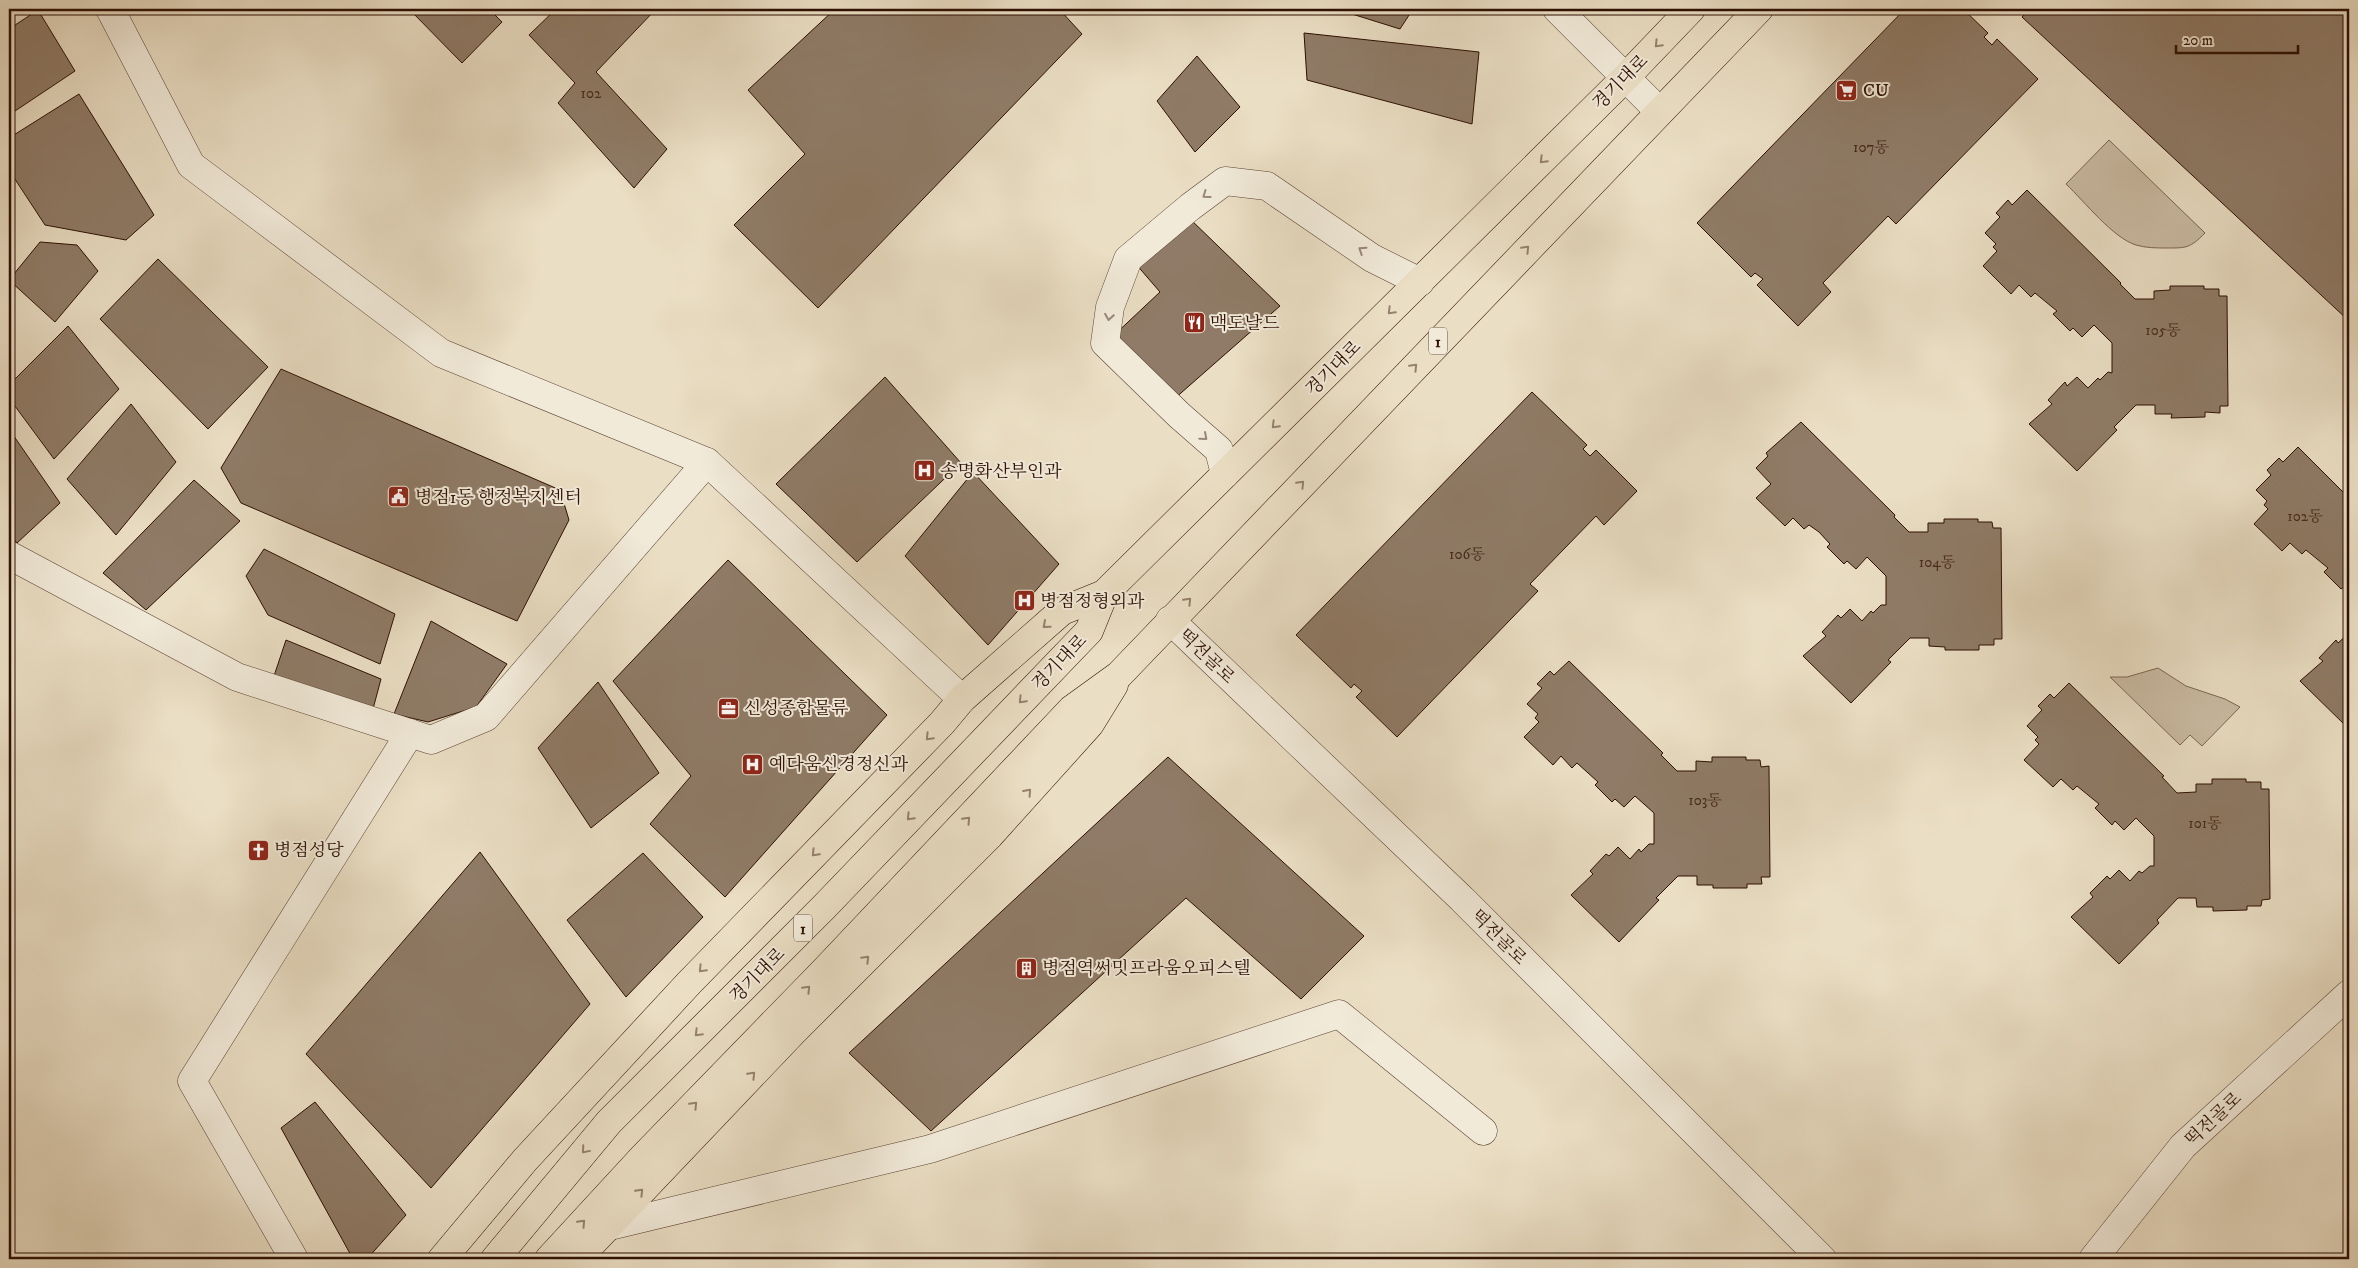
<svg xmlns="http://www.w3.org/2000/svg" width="2358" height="1268" font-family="'IM FELL DW Pica','Noto Serif KR',serif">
	<rect width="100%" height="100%" fill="#eadec4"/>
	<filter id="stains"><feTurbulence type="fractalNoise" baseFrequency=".004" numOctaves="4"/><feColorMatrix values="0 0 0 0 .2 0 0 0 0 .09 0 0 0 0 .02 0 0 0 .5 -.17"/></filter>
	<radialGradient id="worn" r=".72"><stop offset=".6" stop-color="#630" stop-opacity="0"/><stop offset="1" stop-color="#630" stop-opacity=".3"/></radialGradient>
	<g fill="#cabba3" stroke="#7c6553">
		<path d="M2109,140L2205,233C2190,248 2187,248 2167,248C2157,248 2146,248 2136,245C2113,238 2085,202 2066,184Z"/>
		<path d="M2158,668L2186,686L2225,699L2240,707L2202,746L2190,735L2180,745L2110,677H2127Z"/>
	</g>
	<g fill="#8f7b67" stroke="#2d0f03">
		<path d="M409,9H489L502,22L462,63Z"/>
		<path d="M556,9H656L596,72L667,149L634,188L558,103L575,83L529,35Z"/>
		<path d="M835,9H1059L1082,34L818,308L734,225L805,154L748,90Z"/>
		<path d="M1336,9H1413L1400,29Z"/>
		<path d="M1905,9H1963L1988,33L1984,37L1992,45L1997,39L2038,79L1896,224L1888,216L1823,283L1831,292L1798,326L1757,285L1763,279L1755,273L1751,277L1697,223Z"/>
		<path d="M2029,9H2349V321L2022,17Z"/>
		<path d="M38,10L75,71L9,115V29Z"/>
		<path d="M1304,33L1479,52L1472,124L1307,80Z"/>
		<path d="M1197,56L1240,107L1195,152L1157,101Z"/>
		<path d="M79,94L154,215L126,240L45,225L9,170V138Z"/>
		<path d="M2027,190L2121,283L2120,284L2135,299H2154V291L2170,290V286H2204V289H2219V296H2227L2228,406H2220V413L2205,412V417L2171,418L2172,414H2155V405H2136L2114,427L2117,430L2077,471L2029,424L2052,404L2048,400L2065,382L2067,386L2077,377L2088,388L2098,378L2100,380L2108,372L2112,373V343L2094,325L2082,337L2073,328L2070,331L2053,314L2057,311L2035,293L2031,297L2019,285L2011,294L1983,266L1997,251L1993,247L1996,244L1985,233L2000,217L1996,213L2008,200L2012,205Z"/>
		<path d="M1188,217L1280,306L1173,400L1110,339L1160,292L1135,263Z"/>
		<path d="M40,242L77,245L98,271L55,322L9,280Z"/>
		<path d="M158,259L268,367L208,429L100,319Z"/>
		<path d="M68,326L119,389L54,459L9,398V385Z"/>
		<path d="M281,369L560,490L569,520L517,621L241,503L221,468Z"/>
		<path d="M885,377L961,463L857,562L776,484Z"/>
		<path d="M1532,392L1587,445L1583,449L1590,456L1596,450L1637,491L1604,525L1596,516L1530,584L1538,591L1397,737L1356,697L1362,691L1354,684L1351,688L1296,635Z"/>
		<path d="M131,404L176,462L116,535L67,479Z"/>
		<path d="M1801,422L1895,515L1894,517L1909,532H1928V523H1944V519H1978V522H1992L1993,528H2001L2002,639H1994V645H1979V650H1945V647L1929,646V638H1910L1888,660L1891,662L1851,703L1803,656L1826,636L1822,632L1838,615L1841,618L1850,609L1862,621L1871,611L1873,613L1881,605H1886V576L1867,557L1856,569L1847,561L1844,564L1827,547L1830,544L1819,532L1809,525L1804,529L1793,518L1785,526L1756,498L1771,484L1756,468L1768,456L1766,453Z"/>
		<path d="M9,429L60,503L17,543L9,534Z"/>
		<path d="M2298,447L2349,498V591L2345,586L2341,589L2324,572L2328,568L2306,550L2302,554L2290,543L2282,551L2254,524L2268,509L2264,505L2267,501L2256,490L2271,475L2267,470L2279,458L2283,462Z"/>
		<path d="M973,472L1059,564L988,645L905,556Z"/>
		<path d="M194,480L240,521L146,610L103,573Z"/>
		<path d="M264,549L395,614L380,664L268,615L246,576Z"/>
		<path d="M728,560L887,715L725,897L650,824L691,776L613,681Z"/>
		<path d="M431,621L507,664L476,707L428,722L394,714Z"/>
		<path d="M2348,634L2349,635L2348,728L2300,681L2323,661L2319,658L2336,640L2338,643Z"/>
		<path d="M286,640L381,679L373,709L274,676Z"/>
		<path d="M1569,661L1663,753L1661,755L1677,771H1696V761L1712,762V757H1746V760H1760L1761,767L1769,766L1770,877H1761L1762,884H1747V888H1713V885H1697V876H1678L1656,898L1659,900L1619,942L1571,895L1593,874L1590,871L1606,854L1609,856L1618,847L1630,859L1639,849L1641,852L1649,844H1654V813L1635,796L1624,807L1615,799L1612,802L1595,785L1598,782L1577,763L1572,768L1561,756L1553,765L1524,737L1539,722L1535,718L1538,714L1527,704L1542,688L1537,684L1550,671L1554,675Z"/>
		<path d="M598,682L659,773L591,828L538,748Z"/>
		<path d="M2069,683L2164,776L2162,777L2177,793L2196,792V784H2212V779H2246V782H2261V789H2269L2270,899L2262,900L2261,906H2247V910L2213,911V907H2197L2196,898H2178L2157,920L2159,923L2119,964L2071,917L2093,897L2090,893L2107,876L2110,879L2119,870L2130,881L2139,871L2142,873L2150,866H2154V836L2136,818L2124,830L2115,821L2112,825L2095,808L2099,804L2077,786L2073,790L2061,779L2053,787L2024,760L2039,744L2035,740L2038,737L2027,726L2042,710L2038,706L2050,694L2054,698Z"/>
		<path d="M1168,757L1364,936L1301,999L1186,898L931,1131L849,1053Z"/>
		<path d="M480,852L590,1004L431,1188L306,1054Z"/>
		<path d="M643,853L703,917L626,997L567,920Z"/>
		<path d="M315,1102L406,1215L367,1259H353L281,1128Z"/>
	</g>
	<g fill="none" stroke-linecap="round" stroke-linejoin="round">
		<defs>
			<g id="minor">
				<path d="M110,9L191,165L441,353L707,462L962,699"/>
				<path d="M1557,9L1659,111"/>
				<path d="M1225,474L1219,450L1179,415L1105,343L1110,307L1128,259L1190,207L1225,181L1267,186L1372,258L1420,282"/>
				<path d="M9,555L237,677L431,740L486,717L707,462"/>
				<path d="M1170,620L1462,899L1822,1259"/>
				<path d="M606,1227L930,1149L1339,1014L1483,1131"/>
				<path d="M294,1259L192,1081L410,733"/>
				<path d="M2093,1259L2183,1146L2349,994"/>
			</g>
			<g id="major">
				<path d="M442,1259L525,1160L689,983L942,723L962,699L1062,611L1104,594"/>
				<path d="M495,1259L609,1122L825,906L1089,631L1104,594L1625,78L1691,9"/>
				<path d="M549,1259L643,1157L823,972L1072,709L1119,675L1759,9"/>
				<path d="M577,1259L793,1032L990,835L1090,724L1114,685"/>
			</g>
		</defs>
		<use href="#minor" stroke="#5c4333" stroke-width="29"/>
		<use href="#major" stroke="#2d0f03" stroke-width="29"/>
		<use href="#minor" stroke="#f1ead9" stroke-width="28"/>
		<use href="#major" stroke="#eadec4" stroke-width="28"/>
	</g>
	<defs><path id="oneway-chevron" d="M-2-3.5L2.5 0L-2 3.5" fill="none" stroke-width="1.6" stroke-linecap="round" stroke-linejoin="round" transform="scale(1.25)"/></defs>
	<g stroke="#95816d">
		<use href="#oneway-chevron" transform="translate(1658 44) rotate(134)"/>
		<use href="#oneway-chevron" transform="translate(1543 160) rotate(135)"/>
		<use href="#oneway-chevron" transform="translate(1526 249) rotate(-46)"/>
		<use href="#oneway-chevron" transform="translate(1391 311) rotate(135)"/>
		<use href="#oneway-chevron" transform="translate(1414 367) rotate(-46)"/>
		<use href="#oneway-chevron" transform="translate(1275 425) rotate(135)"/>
		<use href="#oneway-chevron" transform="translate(1301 484) rotate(-46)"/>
		<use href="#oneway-chevron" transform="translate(1188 601) rotate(-46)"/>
		<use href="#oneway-chevron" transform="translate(1046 625) rotate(139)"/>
		<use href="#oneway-chevron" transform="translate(1022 700) rotate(134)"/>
		<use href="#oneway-chevron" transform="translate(929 737) rotate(134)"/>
		<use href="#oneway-chevron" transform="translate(1028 792) rotate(-48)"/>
		<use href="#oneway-chevron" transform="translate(910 817) rotate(134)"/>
		<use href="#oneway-chevron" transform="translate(967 820) rotate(-47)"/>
		<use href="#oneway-chevron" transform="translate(815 853) rotate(134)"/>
		<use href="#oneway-chevron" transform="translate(866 959) rotate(-45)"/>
		<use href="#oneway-chevron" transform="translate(702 969) rotate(134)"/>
		<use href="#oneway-chevron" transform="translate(807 989) rotate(-46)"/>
		<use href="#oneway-chevron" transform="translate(698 1033) rotate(135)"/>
		<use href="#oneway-chevron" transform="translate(752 1075) rotate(-46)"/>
		<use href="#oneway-chevron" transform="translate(694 1105) rotate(-46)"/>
		<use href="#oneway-chevron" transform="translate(585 1150) rotate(130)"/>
		<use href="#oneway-chevron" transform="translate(640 1192) rotate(-46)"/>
		<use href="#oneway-chevron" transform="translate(582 1223) rotate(-47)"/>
	</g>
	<g stroke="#998779">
		<use href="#oneway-chevron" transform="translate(1206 195) rotate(144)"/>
		<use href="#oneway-chevron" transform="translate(1362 250) rotate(-146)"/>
		<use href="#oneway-chevron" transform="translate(1109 317) rotate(99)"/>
		<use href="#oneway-chevron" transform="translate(1204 437) rotate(41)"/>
	</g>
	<defs>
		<symbol id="supermarket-square" viewBox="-11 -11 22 22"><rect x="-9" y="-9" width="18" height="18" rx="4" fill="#8f2418" stroke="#f1ead9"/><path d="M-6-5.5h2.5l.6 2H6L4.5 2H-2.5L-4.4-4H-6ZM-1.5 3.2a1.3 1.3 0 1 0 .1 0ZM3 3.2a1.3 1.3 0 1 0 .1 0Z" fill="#fff"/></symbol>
		<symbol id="restaurant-square" viewBox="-11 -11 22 22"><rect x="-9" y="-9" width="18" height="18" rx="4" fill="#8f2418" stroke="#f1ead9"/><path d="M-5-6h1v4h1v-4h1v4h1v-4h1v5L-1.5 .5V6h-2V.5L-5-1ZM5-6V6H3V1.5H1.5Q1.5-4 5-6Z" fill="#fff"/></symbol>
		<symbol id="hospital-square" viewBox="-11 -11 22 22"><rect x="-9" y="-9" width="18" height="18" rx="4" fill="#8f2418" stroke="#f1ead9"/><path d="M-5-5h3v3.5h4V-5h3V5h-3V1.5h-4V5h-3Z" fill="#fff"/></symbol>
		<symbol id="civic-square" viewBox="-11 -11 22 22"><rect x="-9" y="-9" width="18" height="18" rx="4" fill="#8f2418" stroke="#f1ead9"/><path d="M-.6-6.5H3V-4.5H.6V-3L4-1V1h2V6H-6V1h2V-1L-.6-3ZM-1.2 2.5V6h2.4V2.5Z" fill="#fff"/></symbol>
		<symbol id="office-square" viewBox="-11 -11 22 22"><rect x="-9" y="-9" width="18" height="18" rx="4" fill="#8f2418" stroke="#f1ead9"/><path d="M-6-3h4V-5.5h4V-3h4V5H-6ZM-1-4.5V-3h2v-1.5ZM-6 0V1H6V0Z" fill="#fff"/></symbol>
		<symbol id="church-square" viewBox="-11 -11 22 22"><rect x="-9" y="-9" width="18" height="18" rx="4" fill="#8f2418" stroke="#f1ead9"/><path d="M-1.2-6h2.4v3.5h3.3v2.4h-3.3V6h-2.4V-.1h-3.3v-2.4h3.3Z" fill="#fff"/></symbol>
		<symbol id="building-square" viewBox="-11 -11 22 22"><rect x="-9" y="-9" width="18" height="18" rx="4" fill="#8f2418" stroke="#f1ead9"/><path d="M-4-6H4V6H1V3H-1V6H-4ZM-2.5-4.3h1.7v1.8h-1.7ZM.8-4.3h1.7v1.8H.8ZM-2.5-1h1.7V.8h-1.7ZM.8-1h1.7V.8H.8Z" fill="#fff"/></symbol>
	</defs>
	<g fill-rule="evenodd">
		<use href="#supermarket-square" x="1834" y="78" width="25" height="25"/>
		<use href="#restaurant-square" x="1182" y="310" width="25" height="25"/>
		<use href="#hospital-square" x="912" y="458" width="25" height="25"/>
		<use href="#civic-square" x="386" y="484" width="25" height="25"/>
		<use href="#hospital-square" x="1012" y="588" width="25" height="25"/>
		<use href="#office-square" x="716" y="696" width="25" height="25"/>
		<use href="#hospital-square" x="740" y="752" width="25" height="25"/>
		<use href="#church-square" x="246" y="838" width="25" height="25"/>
		<use href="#building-square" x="1014" y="956" width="25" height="25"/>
	</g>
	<g text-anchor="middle" stroke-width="4" stroke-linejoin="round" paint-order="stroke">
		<g font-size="15" fill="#462a1c">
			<text x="591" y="98">102</text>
			<text x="1871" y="152">107동</text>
			<text x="2163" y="335">105동</text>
			<text x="2305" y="521">102동</text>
			<text x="1467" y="559">106동</text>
			<text x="1937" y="567">104동</text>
			<text x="1705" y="805">103동</text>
			<text x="2205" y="828">101동</text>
		</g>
		<g fill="#f1ead9" stroke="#685143" stroke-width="1">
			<rect x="1429" y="327.5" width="18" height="27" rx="4"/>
			<rect x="794" y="914.5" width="18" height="27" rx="4"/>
		</g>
		<g font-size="16" font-weight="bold" fill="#2d0f03">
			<text x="1438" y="347">1</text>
			<text x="803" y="934">1</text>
		</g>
		<g font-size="18" fill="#2d0f03" stroke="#f1ead9">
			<text transform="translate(1620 82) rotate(-45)" y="6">경기대로</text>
			<text transform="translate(1333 368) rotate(-45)" y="6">경기대로</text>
			<text transform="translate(1207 656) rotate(44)" y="6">떡전골로</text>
			<text transform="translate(1059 662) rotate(-46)" y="6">경기대로</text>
			<text transform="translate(1499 937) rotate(45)" y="6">떡전골로</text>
			<text transform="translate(757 975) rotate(-45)" y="6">경기대로</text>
			<text transform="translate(2213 1119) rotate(-43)" y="6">떡전골로</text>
		</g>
		<g font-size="18" fill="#2d0f03" stroke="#f1ead9" text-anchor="start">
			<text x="1863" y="96">CU</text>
			<text x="1210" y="329">맥도날드</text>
			<text x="940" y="477">송명화산부인과</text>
			<text x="415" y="503">병점1동 행정복지센터</text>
			<text x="1040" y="607">병점정형외과</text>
			<text x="744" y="714">신성종합물류</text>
			<text x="769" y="770">예다움신경정신과</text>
			<text x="274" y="856">병점성당</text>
			<text x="1042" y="974">병점역써밋프라움오피스텔</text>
		</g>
	</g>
	<rect width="2358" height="1268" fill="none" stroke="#eadec4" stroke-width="30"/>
	<rect x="10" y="10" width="2338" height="1248" fill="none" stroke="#2d0f03" stroke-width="2.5"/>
	<rect x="15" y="15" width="2328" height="1238" fill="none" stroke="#2d0f03"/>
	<path d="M2176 45v8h122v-8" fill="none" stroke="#2d0f03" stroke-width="2.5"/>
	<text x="2183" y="45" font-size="15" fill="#2d0f03" stroke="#f1ead9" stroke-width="4" paint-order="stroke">20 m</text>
	<rect width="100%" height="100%" filter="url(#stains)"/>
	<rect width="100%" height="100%" fill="url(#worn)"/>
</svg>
